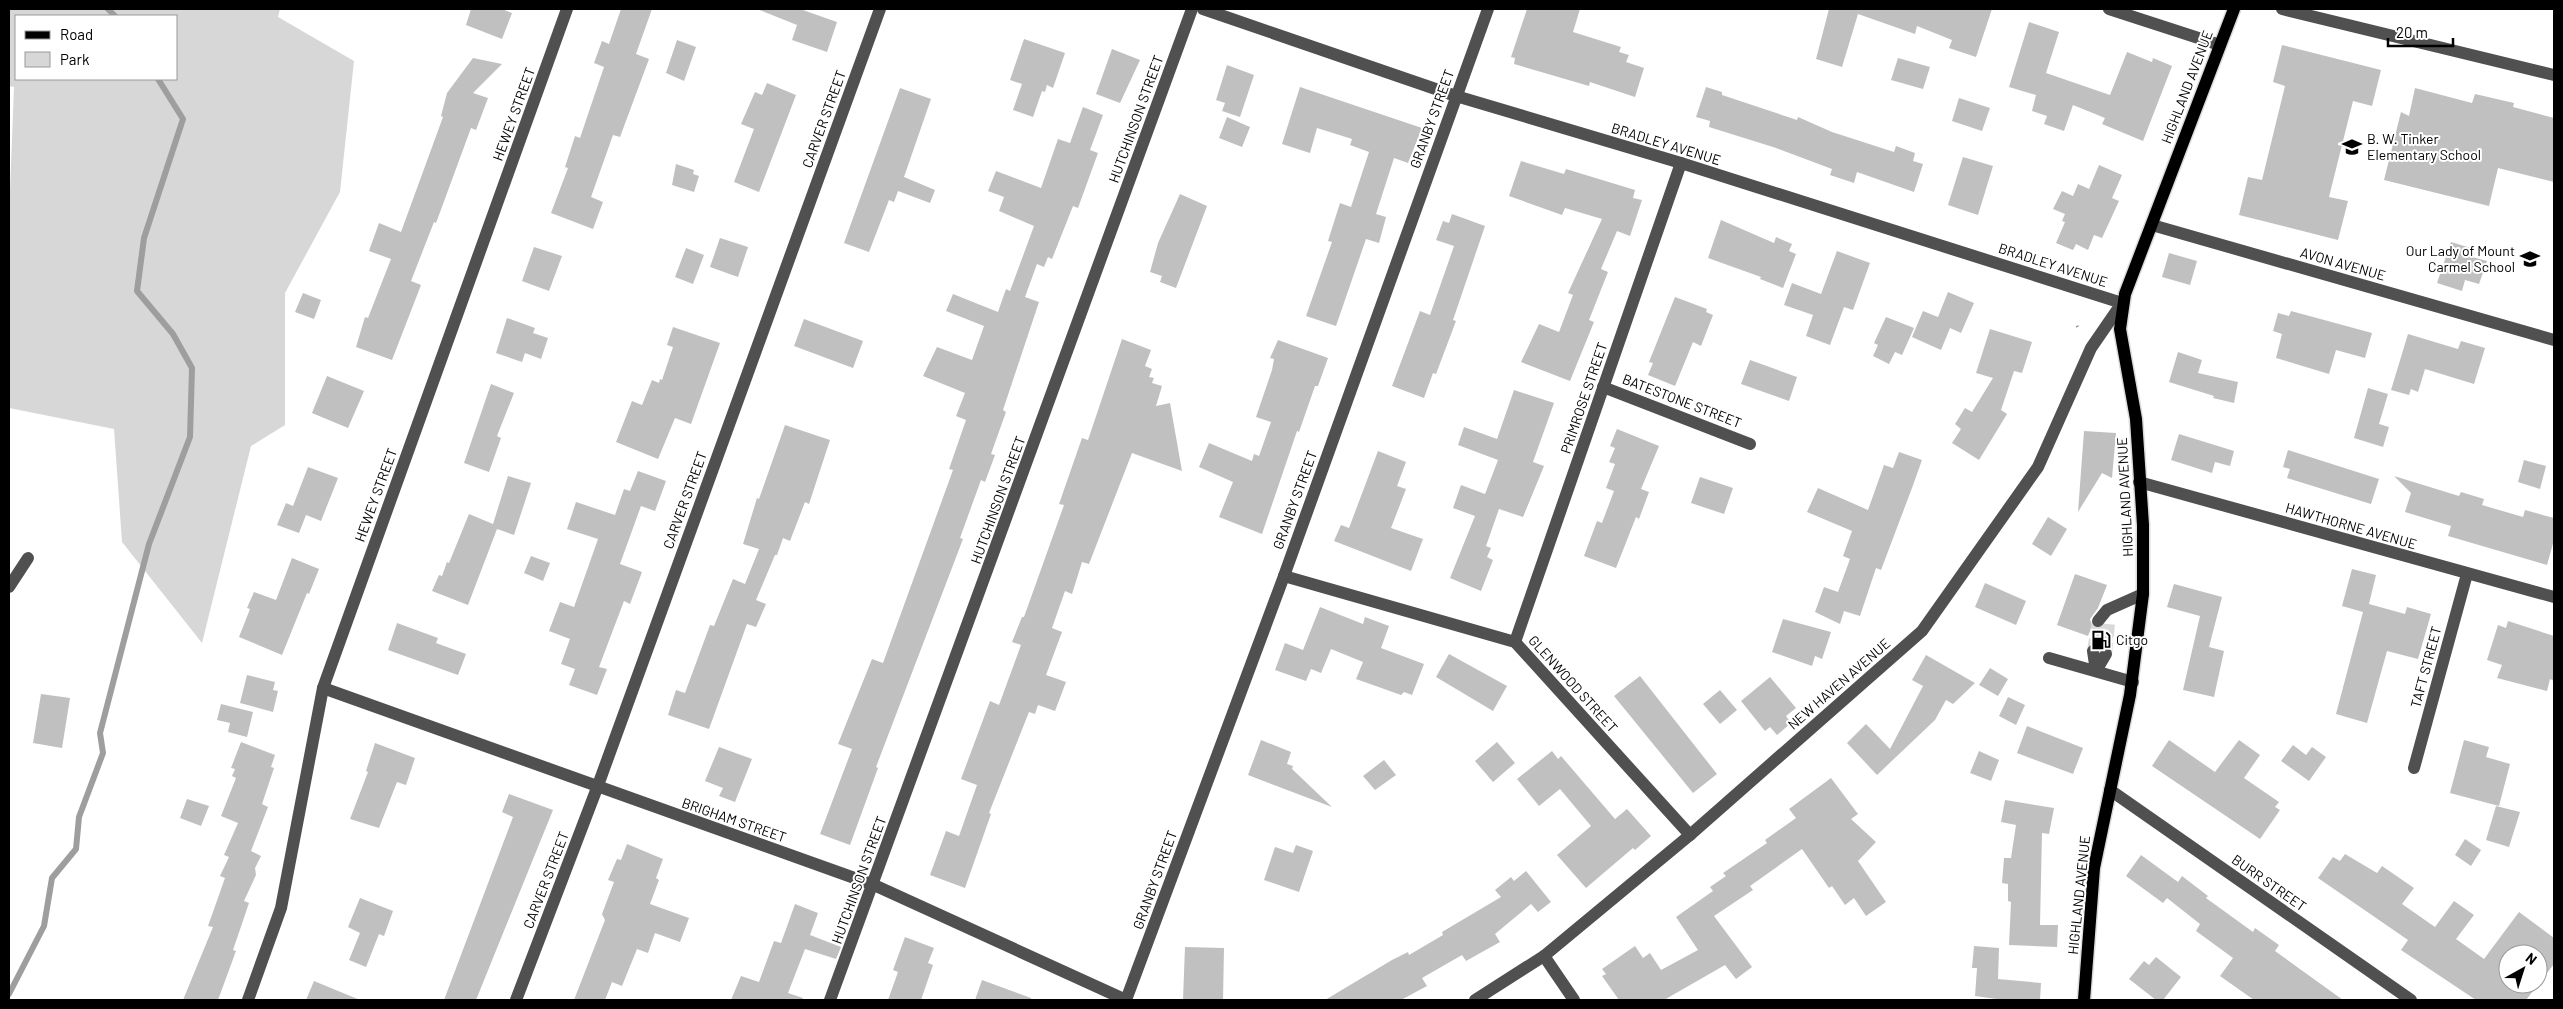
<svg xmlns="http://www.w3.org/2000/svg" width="2563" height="1009" font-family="Barlow,sans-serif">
	<rect width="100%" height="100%" fill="#fff"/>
	<path fill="#d7d7d7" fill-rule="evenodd" d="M9,9H280L278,17L354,61L340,192L285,293V425L251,446L202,643L122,542L114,429L9,408V217L14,87L9,86ZM16,16H176V79H16Z"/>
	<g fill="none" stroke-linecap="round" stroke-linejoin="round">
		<g stroke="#9e9e9e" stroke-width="6">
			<path d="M108,9L115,16"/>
			<path d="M9,994L44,926L52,878L76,849L79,817L103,753L100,733L149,544L190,437L192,368L173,334L137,291L144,238L183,119L158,79"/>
		</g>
	</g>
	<g fill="#c0c0c0" fill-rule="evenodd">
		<path d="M471,9H502L512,13L502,39L466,25Z"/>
		<path d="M621,9H652L636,54L649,59L620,137L613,135L591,197L603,202L593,229L551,213L568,168L565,167L575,136L580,138L604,67L594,63L602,41L609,44Z"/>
		<path d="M757,9H800L837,22L827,52L792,40L797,25Z"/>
		<path d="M1527,9H1580L1573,32L1621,47L1619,52L1629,55L1626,62L1644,68L1635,97L1590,82L1589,86L1514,64L1515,58L1511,57Z"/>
		<path d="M1829,9H1992L1976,57L1949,48L1952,40L1917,26L1915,34L1858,14L1842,67L1816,59Z"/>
		<path d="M2029,22L2059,32L2046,73L2110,95L2127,52L2152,62L2153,58L2172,66L2143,141L2102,124L2105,118L2073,105L2064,131L2044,124L2047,116L2032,111L2036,95L2009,87Z"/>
		<path d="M1024,39L1065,53L1053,88L1047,85L1045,92L1042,91L1033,117L1013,110L1022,84L1010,80Z"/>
		<path d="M677,40L696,47L684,81L666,73Z"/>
		<path d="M2282,45L2381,70L2372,106L2353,101L2329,197L2348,201L2338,240L2239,215L2248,177L2262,180L2285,86L2273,82Z"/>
		<path d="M1112,49L1140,60L1120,103L1096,94Z"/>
		<path d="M473,58L502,64L473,93L488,98L476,130L471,128L436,223L434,222L411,281L421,285L392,360L356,347L365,317L368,318L391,259L369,251L379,223L401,232L443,117L441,116L447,93Z"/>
		<path d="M1898,58L1930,67L1923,89L1891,80Z"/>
		<path d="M1227,65L1254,75L1240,117L1222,111L1225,103L1216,100Z"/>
		<path d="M767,83L796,95L759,192L734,182L754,129L741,124L755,92L762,95Z"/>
		<path d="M1300,87L1422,128L1408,163L1394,158L1376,214L1386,217L1379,243L1366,239L1336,326L1306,316L1332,242L1328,241L1340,203L1351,207L1369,152L1350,145L1352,139L1317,128L1310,153L1282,144Z"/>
		<path d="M1706,87L1722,92V95L1797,120L1798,117L1832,132L1894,152L1896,146L1915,153L1913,161L1923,164L1914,192L1857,172L1854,183L1830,175L1832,169L1773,147L1709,127L1710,121L1696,117Z"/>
		<path d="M900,88L931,99L904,177L935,190L930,203L898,191L894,202L889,200L869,252L844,243Z"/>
		<path d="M2415,88L2472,103L2475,94L2514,103L2513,107L2554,118V182L2498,168L2489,206L2384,180L2401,112L2409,116Z"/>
		<path d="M1959,98L1990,108L1982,131L1952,121Z"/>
		<path d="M1083,107L1103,115L1090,150L1098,153L1078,208L1073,206L1052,259L1048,257L1044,267L1037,264L1025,297L1039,302L1003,410L1006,412L991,454L995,455L985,482L981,480L960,538L963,539L876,767L878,768L850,845L820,834L852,749L838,744L872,659L883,663L953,470L949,469L966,420L956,416L965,393L923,376L937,347L972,360L984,326L946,311L953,294L998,312L1006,289L1010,291L1034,226L999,211L1004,197L988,191L996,171L1041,188L1058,139L1070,143Z"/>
		<path d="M1227,117L1250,127L1242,147L1219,138Z"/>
		<path d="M1963,157L1993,166L1978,215L1948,205Z"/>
		<path d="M1521,161L1564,174L1566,169L1635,190L1633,198L1642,200L1630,236L1617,231L1601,269L1608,272L1589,320L1594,322L1570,381L1521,362L1539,324L1559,332L1573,295L1568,293L1602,219L1565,208L1562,215L1509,196Z"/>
		<path d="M676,164L694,170L693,174L699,176L694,192L672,185Z"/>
		<path d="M2099,165L2122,175L2112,198L2119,201L2102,238L2094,235L2088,250L2076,244L2073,250L2056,243L2065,222L2062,221L2065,214L2053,209L2062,191L2073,196L2078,184L2089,189Z"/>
		<path d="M1180,194L1207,206L1176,288L1160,282L1162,276L1150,272L1158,243Z"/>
		<path d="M1452,214L1485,226L1453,320L1456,321L1436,374L1433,373L1424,398L1392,386L1420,311L1430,315L1454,246L1436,240L1443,221L1449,223Z"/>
		<path d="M1721,220L1774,243L1776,237L1792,244L1789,251L1796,254L1783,288L1760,279L1761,277L1708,258Z"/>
		<path d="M720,238L748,247L738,277L710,267Z"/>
		<path d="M2451,242L2474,249L2472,257L2487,261L2479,284L2465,280L2462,291L2437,283Z"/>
		<path d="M534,247L562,256L549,291L522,281Z"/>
		<path d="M686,248L704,255L693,284L675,277Z"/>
		<path d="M1837,251L1870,263L1853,310L1844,307L1830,345L1806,336L1813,315L1784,305L1792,283L1821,294Z"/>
		<path d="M2169,253L2197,261L2190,285L2162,277Z"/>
		<path d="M1948,292L1974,303L1961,333L1950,328L1941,350L1912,337L1923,311L1938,317Z"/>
		<path d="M303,293L321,300L314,319L295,312Z"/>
		<path d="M1675,297L1707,309L1706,312L1713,315L1701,346L1693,342L1675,386L1648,375L1653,363L1649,362Z"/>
		<path d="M2291,311L2372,333L2365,358L2336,350L2329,374L2276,358L2282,334L2273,331L2278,313L2289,316Z"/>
		<path d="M1886,317L1914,328L1902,355L1895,352L1889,364L1873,356L1878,345L1874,343Z"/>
		<path d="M507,318L535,328L533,333L548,338L541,359L525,353L522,362L496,353Z"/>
		<path d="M804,319L863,341L853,368L794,346Z"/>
		<path d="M673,327L720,343L691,424L675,418L658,459L616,442L632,401L642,405L652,380L659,383L660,379L662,380L673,347L667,345Z"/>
		<path d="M1990,329L2032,342L2022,373L2014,371L2001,410L2007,414L1979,460L1952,443L1961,429L1955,424L1965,408L1972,412L1993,378L1976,373Z"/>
		<path d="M2408,334L2458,349L2461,341L2485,348L2474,384L2425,369L2418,392L2411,389L2409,395L2391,390Z"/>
		<path d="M1122,339L1151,350L1145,366L1152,369L1149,377L1154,378L1152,383L1162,386L1156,406L1170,403L1182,471L1132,453L1089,564L1082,562L1072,594L1065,591L1052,628L1062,632L1046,675L1066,682L1055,711L1038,705L1035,714L1029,712L989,813L991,814L965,888L930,875L946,831L959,836L977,785L961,779L990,701L999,705L1021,645L1012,642L1022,617H1024L1064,505L1059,504L1082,438L1088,440Z"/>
		<path d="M1278,340L1328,358L1318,386H1315L1299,432L1297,431L1262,534L1219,517L1233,482L1199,467L1209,443L1252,461L1254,454L1259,456L1271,422L1256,417L1272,370L1274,359L1270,358Z"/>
		<path d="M2178,352L2202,360L2198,373L2238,382L2234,403L2213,398L2214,396L2169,382Z"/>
		<path d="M1750,360L1797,377L1789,401L1741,384Z"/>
		<path d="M327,376L364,391L348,428L312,413Z"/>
		<path d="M491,384L514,393L497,436L501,438L489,472L464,463Z"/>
		<path d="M2368,388L2388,394L2379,424L2389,427L2383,447L2354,438Z"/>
		<path d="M1514,390L1554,403L1533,462L1544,466L1523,517L1499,509L1486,546L1491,548L1487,557L1493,560L1481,591L1450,578L1475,516L1453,508L1461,485L1485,494L1498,460L1458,445L1464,427L1497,439Z"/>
		<path d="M785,425L830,440L809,504L805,502L790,541L783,538L777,555H775L756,600L766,604L756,627L747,624L709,729L668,715L676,690L685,693L710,625L714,626L733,579L745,584L759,549L743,544L757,498L759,499Z"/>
		<path d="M1617,429L1659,446L1641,489L1649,492L1639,519L1636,517L1616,568L1584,556L1597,521L1602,523L1614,491L1606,488L1615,464L1609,462L1615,448L1610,446Z"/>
		<path d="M2084,431L2116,433L2112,478L2102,473L2078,512Z"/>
		<path d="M2179,434L2234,451L2230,466L2215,462L2212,473L2171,460Z"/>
		<path d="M2288,450L2379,479L2371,504L2287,478L2290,469L2283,467Z"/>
		<path d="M1378,451L1406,462L1397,486L1406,489L1391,528L1423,539L1411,571L1334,541L1341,525L1349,528Z"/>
		<path d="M1899,452L1922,460L1912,488L1881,570L1876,568L1860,616L1844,611L1840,624L1815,612L1824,587L1838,592L1850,559L1843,556L1852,531L1807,512L1818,488L1868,510L1884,465L1893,468Z"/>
		<path d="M2524,460L2546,466L2540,489L2518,482Z"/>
		<path d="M308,467L338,478L321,521L306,515L299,533L277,525L286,503L293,506Z"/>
		<path d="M638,471L666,481L655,511L641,506L620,564L642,572L630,604L624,601L599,667L607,669L597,695L569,685L575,669L561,664L570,639L549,631L560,602L574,607L598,539L567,529L576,502L615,515L624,489L630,491Z"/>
		<path d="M508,476L531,483L514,535L497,529L468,605L432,591L439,575L442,576L447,562L449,563L469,514L493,524Z"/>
		<path d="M2394,476L2459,496L2461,492L2484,499L2482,505L2523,517L2525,510L2554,518V540L2547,565L2448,536L2451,526L2405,512L2411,493Z"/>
		<path d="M1700,477L1733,488L1724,514L1691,503Z"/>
		<path d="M2048,517L2067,529L2051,556L2032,544Z"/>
		<path d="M531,556L550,563L543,581L524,573Z"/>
		<path d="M292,558L319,569L309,594L307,593L282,655L239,637L250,609L247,608L254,592L276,600Z"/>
		<path d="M2352,569L2376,575L2369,604L2405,614L2407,607L2431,614L2418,659L2387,651L2367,723L2336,714L2363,612L2342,606Z"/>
		<path d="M2075,574L2107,585L2098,608L2090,619L2092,626L2088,636L2057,625Z"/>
		<path d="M1985,583L2026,601L2016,625L1975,607Z"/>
		<path d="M2174,584L2222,597L2209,647L2224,651L2214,697L2183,690L2200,616L2167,607Z"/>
		<path d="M1320,607L1363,624L1365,617L1389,626L1381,648L1424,664L1412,695L1404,692L1401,695L1356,679L1363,662L1331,649L1321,673L1311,669L1306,681L1275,670L1285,643L1303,650Z"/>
		<path d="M1783,619L1831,632L1822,659L1815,656L1812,666L1772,652Z"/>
		<path d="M2508,621L2554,636V681L2550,679L2547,691L2497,678L2502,665L2487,660L2498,625L2506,628Z"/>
		<path d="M397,623L438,638L436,643L466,654L458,675L388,650Z"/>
		<path d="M2105,626L2114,627L2111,648L2106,646L2100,648L2096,644H2090L2093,627L2100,629Z"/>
		<path d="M1449,654L1507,686L1493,711L1436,677Z"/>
		<path d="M1926,655L1975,683L1953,704L1946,700L1935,720L1877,775L1847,743L1866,724L1890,749L1923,686L1912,680Z"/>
		<path d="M1990,668L2008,679L1998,696L1979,685Z"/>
		<path d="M247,675L275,682L273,690L278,691L273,712L240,703Z"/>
		<path d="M1640,676L1717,774L1693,793L1614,696Z"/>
		<path d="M1770,677L1796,708L1786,716L1791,723L1777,735L1770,727L1765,731L1741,701Z"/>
		<path d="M1720,690L1737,710L1720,724L1703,704Z"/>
		<path d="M41,694L70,698L62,748L33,743Z"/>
		<path d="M2008,697L2025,705L2016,725L1999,716Z"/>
		<path d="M221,704L253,712L247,737L228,732L230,723L217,720Z"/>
		<path d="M2027,726L2083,748L2073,774L2017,753Z"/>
		<path d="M1261,740L1291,752L1287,764L1293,766L1292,769L1332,807L1248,775Z"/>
		<path d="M2169,740L2215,772L2239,740L2260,755L2244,778L2279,802L2275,807L2280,810L2260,839L2152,766Z"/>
		<path d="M2464,740L2489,747L2486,757L2510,764L2499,806L2450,793Z"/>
		<path d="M241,742L275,755L271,767L274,768L262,804L268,807L251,851L261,856L255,868L256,875L244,901L249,903L233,950L236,951L218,1000H183L213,927L208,926L225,878L220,876L229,857L224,855L238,823L221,816L236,778L232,776L235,769L231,768Z"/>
		<path d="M1497,742L1515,763L1493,782L1475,761Z"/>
		<path d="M375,743L415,758L406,785L397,782L379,828L350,819L368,772L366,771Z"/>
		<path d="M2293,745L2306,755L2312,747L2326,757L2309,781L2281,761Z"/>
		<path d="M719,747L752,759L735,802L719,796L723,788L705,781Z"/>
		<path d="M1552,751L1558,759L1561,756L1615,819L1627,809L1651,836L1635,850L1633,848L1586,888L1557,855L1591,826L1560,789L1539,806L1517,779Z"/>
		<path d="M1979,751L1999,760L1991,781L1970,773Z"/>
		<path d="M1384,760L1396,775L1375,790L1363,776Z"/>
		<path d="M1831,778L1858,814L1851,819L1876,842L1858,861L1886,902L1866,916L1854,898L1845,905L1832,886L1829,888L1802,849L1750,886L1753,890L1714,916L1752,967L1736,979L1725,965L1664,1000H1619L1602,976L1606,974L1602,969L1635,946L1643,958L1650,953L1661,970L1698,950L1676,917L1713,891L1710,887L1726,876L1723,873L1767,843L1765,840L1796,818L1789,809Z"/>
		<path d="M509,794L553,810L476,1000H444L513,817L502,812Z"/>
		<path d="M187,799L209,806L201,826L180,818Z"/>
		<path d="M2005,800L2054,808L2049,834L2042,833L2040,925H2058L2057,947L2009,945L2011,902L2008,901V884L2002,883L2004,858H2011L2016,825L2001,822Z"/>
		<path d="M2496,806L2520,812L2509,847L2486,840Z"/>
		<path d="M2465,839L2481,850L2471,866L2455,855Z"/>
		<path d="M627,844L663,859L656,878L659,880L650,904L689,918L680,942L655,933L648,953L637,949L622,986L612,982L605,1000H574L605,920L602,914L614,882L608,880L617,859L621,860Z"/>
		<path d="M1296,845L1313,851L1299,892L1264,880L1275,847L1293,853Z"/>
		<path d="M2345,854L2377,873L2382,866L2414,888L2402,904L2435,927L2454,901L2474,915L2456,939L2484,959L2519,912L2554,938V964L2526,1000H2476L2401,950L2408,940L2318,878L2333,857L2340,861ZM2508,954H2538V984H2508Z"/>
		<path d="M2141,855L2178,882L2182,876L2208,896L2206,898L2253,932L2255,928L2279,945L2275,951L2343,1000H2254L2220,976L2233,958L2196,931L2200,924L2167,898L2163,903L2126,876Z"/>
		<path d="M1526,871L1551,902L1538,912L1531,904L1495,934L1500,942L1466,961L1462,955L1422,978L1427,986L1401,1000H1325L1392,960L1408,952L1409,955L1443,935L1442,932L1501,897L1495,890L1511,877L1514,881Z"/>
		<path d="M360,898L393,911L384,936L379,934L366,967L349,960L360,933L348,927Z"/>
		<path d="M795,904L818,913L810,935L841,947L836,959L805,949L788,993L803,998L802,1000H731L741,976L759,982L774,941L781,943Z"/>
		<path d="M905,937L934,948L928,963L933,965L921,1000H888L898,972L893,970Z"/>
		<path d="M1974,946L1999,948L1998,979L2041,983L2040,1000H2004L1975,996L1977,968H1972Z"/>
		<path d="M1185,947L1224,948L1223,1000H1183Z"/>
		<path d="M2156,957L2181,977L2163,1000H2156L2129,979L2144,961L2149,965Z"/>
		<path d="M982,980L1031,998V1000H975Z"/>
		<path d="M314,981L360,1000H306Z"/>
	</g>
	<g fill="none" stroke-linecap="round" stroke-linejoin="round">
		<g stroke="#d9d9d9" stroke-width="12" stroke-dasharray="12 6" stroke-linecap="butt">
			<path d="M2093,651L2098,621"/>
			<path d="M2106,654L2109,624"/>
		</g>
		<defs>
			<path id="major" d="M2084,1000L2094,868L2130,695L2143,594V525L2136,419L2120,329L2125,294L2234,9"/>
		</defs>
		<use href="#major" stroke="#dbdbdb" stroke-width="15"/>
		<path stroke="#727272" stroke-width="3" stroke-dasharray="1 2.5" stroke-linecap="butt" d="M2077,326L2078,328"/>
		<g stroke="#505050" stroke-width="12">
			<path d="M1203,9L1456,96L1681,163L2122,303L2091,348L2038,467L1922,631L1690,835L1544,956L1475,1000"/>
			<path d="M2109,9L2220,45"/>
			<path d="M2282,9L2554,75"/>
			<path d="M2152,225L2554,340"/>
			<path d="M1603,387L1750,444"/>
			<path d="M2139,482L2554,597"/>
			<path d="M1284,576L1515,642L1690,835"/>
			<path d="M9,587L28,558"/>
			<path d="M2098,621L2107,610L2143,594"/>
			<path d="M1515,642L1681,163"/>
			<path d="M2093,651L2096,671L2106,654"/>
			<path d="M2049,658L2133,682"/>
			<path d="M323,688L874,885L1126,1000"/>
			<path d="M2414,768L2467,574"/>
			<path d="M2110,790L2411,1000"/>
			<path d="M1544,956L1574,1000"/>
			<path d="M248,1000L281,908L323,688L567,9"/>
			<path d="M516,1000L597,788L880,9"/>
			<path d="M830,1000L1192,9"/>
			<path d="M1126,1000L1284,576L1488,9"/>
		</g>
		<use href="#major" stroke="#000" stroke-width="12"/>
	</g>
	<defs>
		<symbol id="school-bare" viewBox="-9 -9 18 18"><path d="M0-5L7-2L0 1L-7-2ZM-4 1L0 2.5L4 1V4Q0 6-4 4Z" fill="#000" stroke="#fff" stroke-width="2.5" paint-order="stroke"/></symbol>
		<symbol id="fuel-bare" viewBox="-9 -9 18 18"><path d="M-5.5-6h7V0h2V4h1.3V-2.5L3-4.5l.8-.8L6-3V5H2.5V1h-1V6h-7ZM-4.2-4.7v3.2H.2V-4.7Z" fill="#000" stroke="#fff" stroke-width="2.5" paint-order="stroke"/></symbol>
	</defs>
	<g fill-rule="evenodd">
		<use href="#school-bare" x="2338" y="133" width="28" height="28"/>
		<use href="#school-bare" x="2516" y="245" width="28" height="28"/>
		<use href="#fuel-bare" x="2087" y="626" width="28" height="28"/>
	</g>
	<g text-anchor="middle" stroke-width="4" stroke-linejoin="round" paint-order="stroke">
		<g font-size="14" fill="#000" stroke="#fff">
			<text transform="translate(2187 87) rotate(-69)" y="5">HIGHLAND AVENUE</text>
			<text transform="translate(514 114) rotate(-70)" y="5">HEWEY STREET</text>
			<text transform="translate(824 119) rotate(-70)" y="5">CARVER STREET</text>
			<text transform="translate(1136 119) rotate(-70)" y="5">HUTCHINSON STREET</text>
			<text transform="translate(1432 119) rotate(-70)" y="5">GRANBY STREET</text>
			<text transform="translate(1666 144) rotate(17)" y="5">BRADLEY AVENUE</text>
			<text transform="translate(2343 264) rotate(16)" y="5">AVON AVENUE</text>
			<text transform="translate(2053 265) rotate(18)" y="5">BRADLEY AVENUE</text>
			<text transform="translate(1584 398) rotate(-71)" y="5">PRIMROSE STREET</text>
			<text transform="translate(1682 401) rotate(21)" y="5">BATESTONE STREET</text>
			<text transform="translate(376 495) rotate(-70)" y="5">HEWEY STREET</text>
			<text transform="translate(2125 497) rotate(-93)" y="5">HIGHLAND AVENUE</text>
			<text transform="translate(685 500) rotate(-70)" y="5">CARVER STREET</text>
			<text transform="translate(998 500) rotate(-70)" y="5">HUTCHINSON STREET</text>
			<text transform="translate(1295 500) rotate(-70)" y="5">GRANBY STREET</text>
			<text transform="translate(2351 526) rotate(16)" y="5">HAWTHORNE AVENUE</text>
			<text transform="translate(2426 667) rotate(-75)" y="5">TAFT STREET</text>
			<text transform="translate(1573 684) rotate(48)" y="5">GLENWOOD STREET</text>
			<text transform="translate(1839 684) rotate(-41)" y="5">NEW HAVEN AVENUE</text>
			<text transform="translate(734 820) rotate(19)" y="5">BRIGHAM STREET</text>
			<text transform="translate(546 880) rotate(-69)" y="5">CARVER STREET</text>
			<text transform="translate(859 880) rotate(-70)" y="5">HUTCHINSON STREET</text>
			<text transform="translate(1155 880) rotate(-70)" y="5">GRANBY STREET</text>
			<text transform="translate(2269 883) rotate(35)" y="5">BURR STREET</text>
			<text transform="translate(2079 895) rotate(-84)" y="5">HIGHLAND AVENUE</text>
		</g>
		<g font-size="14" fill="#000" stroke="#fff" text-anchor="start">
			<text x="2367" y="144">B. W. Tinker<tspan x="2367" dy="16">Elementary School</tspan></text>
			<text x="2515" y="256" text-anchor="end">Our Lady of Mount<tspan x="2515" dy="16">Carmel School</tspan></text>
			<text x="2116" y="645">Citgo</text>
		</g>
	</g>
	<rect width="2563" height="1009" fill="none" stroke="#000000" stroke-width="20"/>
	<rect x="15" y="15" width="162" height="65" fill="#ffffff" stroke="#999999"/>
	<rect x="25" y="31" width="25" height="8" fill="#000000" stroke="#999999"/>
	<text x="60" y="40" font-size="15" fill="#000000">Road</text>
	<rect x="25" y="52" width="25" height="15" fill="#d7d7d7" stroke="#999999"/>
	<text x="60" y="65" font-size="15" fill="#000000">Park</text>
	<g transform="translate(2523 969) rotate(39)"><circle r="24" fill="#ffffff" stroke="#999999"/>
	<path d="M0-4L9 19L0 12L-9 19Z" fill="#000000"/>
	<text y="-8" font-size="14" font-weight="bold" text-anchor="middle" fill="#000000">N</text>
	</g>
	<path d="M2388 38v8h65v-8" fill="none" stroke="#000000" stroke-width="2.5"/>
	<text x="2396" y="38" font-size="15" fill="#000000" stroke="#ffffff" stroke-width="4" paint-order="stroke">20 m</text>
</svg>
